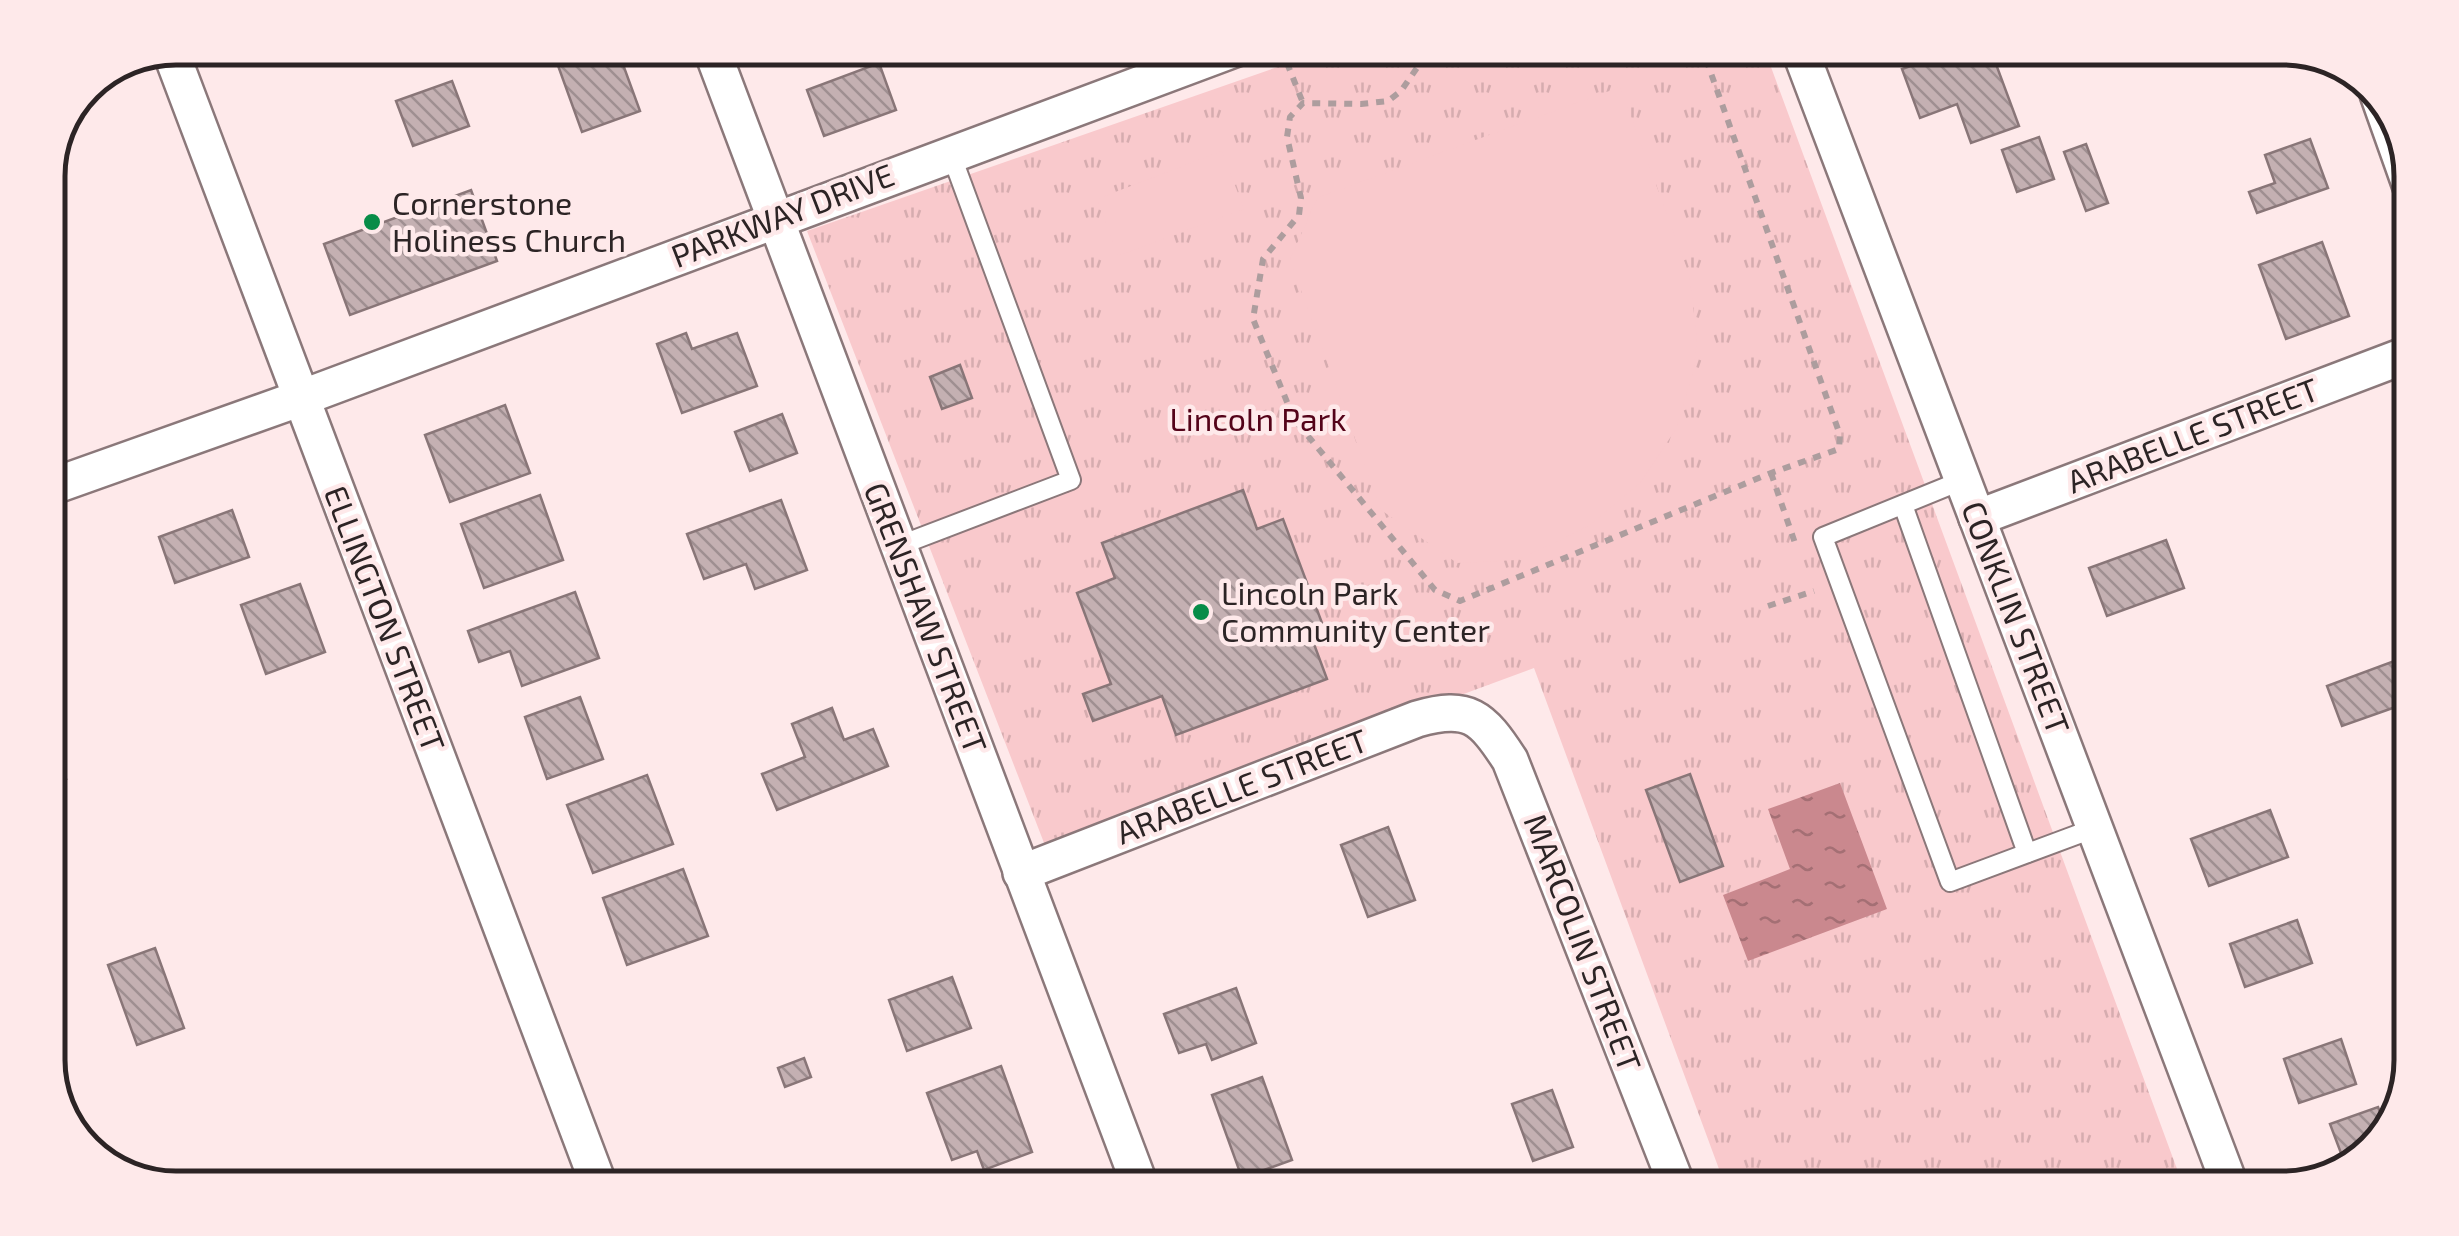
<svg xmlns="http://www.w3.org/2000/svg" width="2459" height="1236" font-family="'Exo 2',sans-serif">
	<defs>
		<pattern id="grass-tufts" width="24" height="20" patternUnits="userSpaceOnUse" patternTransform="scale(2.5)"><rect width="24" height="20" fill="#f9c9cc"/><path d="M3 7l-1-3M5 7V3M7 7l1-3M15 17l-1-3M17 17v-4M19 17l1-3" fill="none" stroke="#d6acaf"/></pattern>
		<pattern id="water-ripples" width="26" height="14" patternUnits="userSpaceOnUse" patternTransform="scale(2.5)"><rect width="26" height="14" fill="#ca888e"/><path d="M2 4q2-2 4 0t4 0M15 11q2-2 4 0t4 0" fill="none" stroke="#a46f74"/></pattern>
		<pattern id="building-back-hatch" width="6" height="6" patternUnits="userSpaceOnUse" patternTransform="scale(2.5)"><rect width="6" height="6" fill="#c4b0b2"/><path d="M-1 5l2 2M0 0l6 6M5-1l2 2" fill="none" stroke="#9f8f91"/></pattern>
	</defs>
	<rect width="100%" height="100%" fill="#fee9ea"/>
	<path fill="url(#grass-tufts)" d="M1332,48H1764L2184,1188H1726L1534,668L1046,848L807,231Z"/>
	<g fill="#f9c9cc">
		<path d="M1620,87L1689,274L1697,337L1694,369L1676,429L1640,483L1591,524L1563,539L1517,560L1457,563L1381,510L1290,260L1317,198Z"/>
		<path d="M1222,151L1244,209L1118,256L1097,199Z"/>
	</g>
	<path fill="url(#water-ripples)" d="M1840,783L1887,909L1748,961L1723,895L1790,869L1768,809Z"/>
	<g fill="url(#building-back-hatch)" stroke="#897678" stroke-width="2.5">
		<path d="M591,48H617L640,111L582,132L556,60Z"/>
		<path d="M1962,48H1990L2019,126L1971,143L1957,104L1920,118L1902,69Z"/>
		<path d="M879,63L896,110L824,136L807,90Z"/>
		<path d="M452,81L469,126L413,146L396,101Z"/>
		<path d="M2039,137L2054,179L2017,192L2002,150Z"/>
		<path d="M2310,139L2328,188L2257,213L2249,192L2275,183L2265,155Z"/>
		<path d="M2086,144L2108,203L2086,211L2064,152Z"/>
		<path d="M471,190L497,261L350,315L324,244Z"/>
		<path d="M2322,242L2349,316L2286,339L2259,265Z"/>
		<path d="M686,333L692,349L737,333L757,386L682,413L657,344Z"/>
		<path d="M960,365L972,398L942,409L930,377Z"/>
		<path d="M505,405L530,473L450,502L425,435Z"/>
		<path d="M782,414L797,453L750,471L735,432Z"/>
		<path d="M1243,490L1257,529L1283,519L1325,631L1311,636L1327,679L1176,735L1162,696L1093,721L1083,694L1111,684L1077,593L1115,578L1102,543Z"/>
		<path d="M540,495L563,560L484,588L461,524Z"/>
		<path d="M781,500L807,570L755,589L746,564L704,579L687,534Z"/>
		<path d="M232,510L249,557L175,583L159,537Z"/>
		<path d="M2166,540L2184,588L2107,616L2089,568Z"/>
		<path d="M300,584L325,652L266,674L241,605Z"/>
		<path d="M575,592L599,658L522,686L510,651L479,662L468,631Z"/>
		<path d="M2405,657L2404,704L2342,726L2327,686Z"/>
		<path d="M580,697L603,759L547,779L525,717Z"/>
		<path d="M832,708L844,740L873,729L888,766L777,810L762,774L805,757L792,724Z"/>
		<path d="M48,730L66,779L48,785Z"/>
		<path d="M1690,774L1723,866L1680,882L1646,790Z"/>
		<path d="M647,775L673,844L593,873L567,805Z"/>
		<path d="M2270,810L2288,857L2209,886L2191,839Z"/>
		<path d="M1388,827L1415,900L1368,917L1341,845Z"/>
		<path d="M683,869L708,936L627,965L603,898Z"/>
		<path d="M2297,920L2312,963L2245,987L2230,944Z"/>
		<path d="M155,948L184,1028L137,1045L108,965Z"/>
		<path d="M952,977L971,1028L907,1051L889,1000Z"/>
		<path d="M1236,988L1256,1043L1212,1060L1206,1044L1179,1053L1164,1014Z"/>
		<path d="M2341,1039L2356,1084L2299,1103L2284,1059Z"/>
		<path d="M804,1058L811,1077L785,1087L778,1068Z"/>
		<path d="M1001,1066L1032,1152L984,1170L977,1151L952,1160L927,1093Z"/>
		<path d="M1262,1077L1292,1160L1242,1178L1212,1095Z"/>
		<path d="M1552,1090L1573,1147L1533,1161L1512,1104Z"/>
		<path d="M2378,1107L2387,1130L2354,1167L2347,1169L2330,1124Z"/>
	</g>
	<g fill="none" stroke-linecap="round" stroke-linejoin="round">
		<defs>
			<g id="service">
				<path d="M1963,480L1823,537L1950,882L2095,828"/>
				<path d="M1903,505L2027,853"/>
				<path d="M898,546L1071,480L951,154"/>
			</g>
			<g id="minor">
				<path d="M711,48L1141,1188"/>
				<path d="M1799,48L2231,1188"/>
				<path d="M170,50L600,1188"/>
				<path d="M2378,94L2411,187"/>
				<path d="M48,488L301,398L1237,48"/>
				<path d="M1977,518L2409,354"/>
				<path d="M1021,873L1417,719C1469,704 1482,717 1510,760L1678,1188"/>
			</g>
		</defs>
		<use href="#service" stroke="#8b787a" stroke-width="22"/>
		<use href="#minor" stroke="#8b787a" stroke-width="40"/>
		<g stroke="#ad9d9e" stroke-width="6" stroke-dasharray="8 8" stroke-linecap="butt">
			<path d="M1281,48L1303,103"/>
			<path d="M1441,48L1421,62L1401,91L1388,101L1361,104L1303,103L1290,117L1287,137L1301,198L1299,215L1263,259L1253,319L1294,419L1435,590L1460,601L1771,473L1839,449L1840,435L1702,48"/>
			<path d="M1563,48L1586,53L1590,48"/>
			<path d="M1771,473L1795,543"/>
			<path d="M1768,606L1814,591"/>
		</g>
		<use href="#service" stroke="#fff" stroke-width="18"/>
		<use href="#minor" stroke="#fff" stroke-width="35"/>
	</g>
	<g fill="#088c48" stroke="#fee9ea" stroke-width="4">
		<circle cx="372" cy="222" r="10"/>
		<circle cx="1201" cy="612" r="10"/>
	</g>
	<g text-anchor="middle" stroke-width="9" stroke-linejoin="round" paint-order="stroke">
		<g font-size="32" fill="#2c2425" stroke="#fee9ea" text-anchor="start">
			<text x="392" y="215">Cornerstone<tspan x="392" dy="37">Holiness Church</tspan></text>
			<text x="1221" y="605">Lincoln Park<tspan x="1221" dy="37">Community Center</tspan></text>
		</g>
		<g font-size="32" fill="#2c2425" stroke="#fee9ea">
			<text transform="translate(783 216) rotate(-21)" y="11">PARKWAY DRIVE</text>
			<text transform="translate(2193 436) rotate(-21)" y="11">ARABELLE STREET</text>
			<text transform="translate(925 618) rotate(69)" y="11">GRENSHAW STREET</text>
			<text transform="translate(2015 618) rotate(69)" y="11">CONKLIN STREET</text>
			<text transform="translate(384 619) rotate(69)" y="11">ELLINGTON STREET</text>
			<text transform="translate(1242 787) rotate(-21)" y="11">ARABELLE STREET</text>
			<text transform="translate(1582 943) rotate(69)" y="11">MARCOLIN STREET</text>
		</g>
		<g font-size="32" fill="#540319" stroke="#fee9ea">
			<text x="1258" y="431">Lincoln Park</text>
		</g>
	</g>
	<path d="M0 0H2459V1236H0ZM176 65H2283A111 111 0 0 1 2394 176V1060A111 111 0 0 1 2283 1171H176A111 111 0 0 1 65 1060V176A111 111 0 0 1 176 65Z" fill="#fee9ea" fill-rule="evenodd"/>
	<path fill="none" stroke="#2c2425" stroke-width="5" d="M176 65H2283A111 111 0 0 1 2394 176V1060A111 111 0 0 1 2283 1171H176A111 111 0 0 1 65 1060V176A111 111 0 0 1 176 65Z"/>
</svg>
